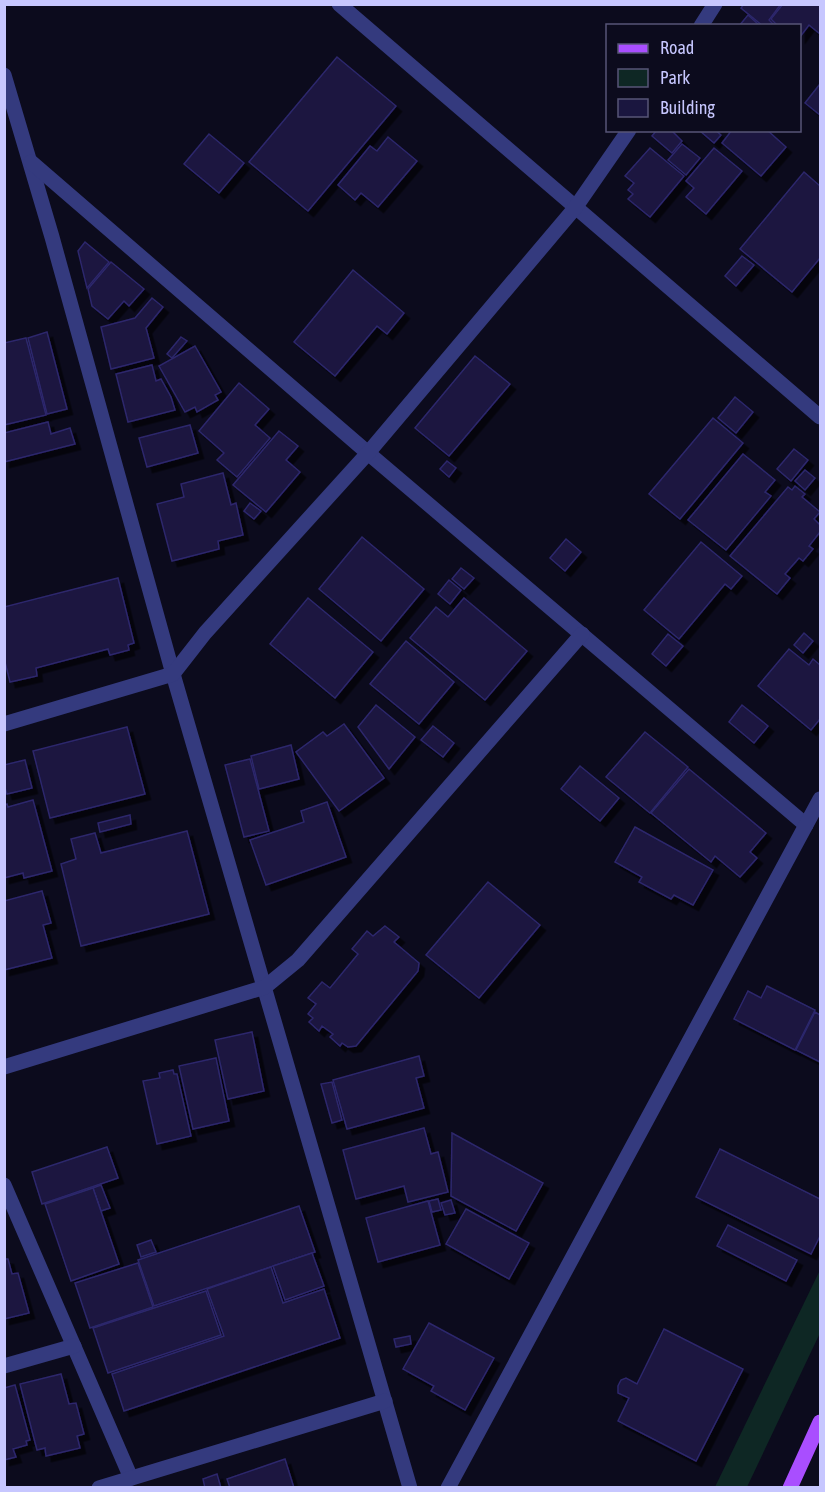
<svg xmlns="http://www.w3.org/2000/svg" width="825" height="1492" font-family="'Asap Condensed',sans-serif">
	<defs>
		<filter id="shadow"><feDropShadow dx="5.5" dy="5.5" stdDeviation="0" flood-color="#0009"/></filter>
	</defs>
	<rect width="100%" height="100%" fill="#0c0b1d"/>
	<path fill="#0e2724" d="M820,1270V1333L747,1487H715Z"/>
	<g fill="#1a163f" stroke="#2d276c" stroke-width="1.5" filter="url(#shadow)">
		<path d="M744,4H781L769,20L775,26H763L741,8Z"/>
		<path d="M783,4H820V34L809,25L800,37V26H778L771,19Z"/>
		<path d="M748,15L760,26H739Z"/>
		<path d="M337,57L396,106L308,211L249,162Z"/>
		<path d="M820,84V115L805,103Z"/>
		<path d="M657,130H671L682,141L672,153L652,136Z"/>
		<path d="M699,130H715L721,135L714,143Z"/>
		<path d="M732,130H767L786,147L761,176L722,143Z"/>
		<path d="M209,134L244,163L219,193L184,164Z"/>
		<path d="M388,137L417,161L378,207L361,193L355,200L338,185L370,146L377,151Z"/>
		<path d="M682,144L700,158L686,175L668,160Z"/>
		<path d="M650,148L684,176L650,217L628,199L633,194L628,190L634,183L625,176Z"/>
		<path d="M714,148L742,171L706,214L686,197L694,188L686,181Z"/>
		<path d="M804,172L820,186V258L792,292L740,249Z"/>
		<path d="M85,242L109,262L87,288L78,251Z"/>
		<path d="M742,256L754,265L736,286L725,276Z"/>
		<path d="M111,262L144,289L129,306L124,301L108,319L92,306L88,289Z"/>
		<path d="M353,270L404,313L387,334L377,326L335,376L294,342Z"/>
		<path d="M152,298L163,307L146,328L154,358L111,369L101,327L135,318Z"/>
		<path d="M47,332L67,409L47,414L28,338Z"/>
		<path d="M181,337L187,341L172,358L167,354Z"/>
		<path d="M26,338L46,415L4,425V343Z"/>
		<path d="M195,346L221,392L215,395L218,400L197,412L195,407L185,412L159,366Z"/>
		<path d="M475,356L510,384L449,456L415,428Z"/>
		<path d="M152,365L156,381L161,379L171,397L175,410L128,422L116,374Z"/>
		<path d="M239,383L269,409L255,425L270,438L237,477L217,460L224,453L199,431Z"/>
		<path d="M735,397L753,412L736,433L718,418Z"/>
		<path d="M713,418L743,443L680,519L649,494Z"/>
		<path d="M48,422L51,434L70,428L75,444L4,462V433Z"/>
		<path d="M190,425L198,453L147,467L139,438Z"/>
		<path d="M279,431L298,446L286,460L300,472L266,512L233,485Z"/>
		<path d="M794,449L808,460L791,481L777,469Z"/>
		<path d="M743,454L775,480L765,492L771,496L726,550L688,520Z"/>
		<path d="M447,461L456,468L449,477L440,469Z"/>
		<path d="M805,470L815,478L805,490L795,481Z"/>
		<path d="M223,473L231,505L236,503L243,535L218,541L219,549L172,561L157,504L184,497L181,484Z"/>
		<path d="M795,486L805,494L802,497L820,512L814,519L820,525V532L809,546L813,549L803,561L799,558L785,574L790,578L777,594L730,556L788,487L792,490Z"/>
		<path d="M250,503L261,511L254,519L244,511Z"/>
		<path d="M362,537L424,589L381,641L319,589Z"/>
		<path d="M566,539L581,552L565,571L550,558Z"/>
		<path d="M701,542L742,576L731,589L725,584L679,639L644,610Z"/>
		<path d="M461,568L474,578L464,589L452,579Z"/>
		<path d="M118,578L134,643L128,645L129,650L110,655L108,649L36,668L37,676L10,682L4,658V607Z"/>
		<path d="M449,580L461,590L450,604L438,594Z"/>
		<path d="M308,598L373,652L335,698L270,644Z"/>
		<path d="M464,598L527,651L485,700L410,638L436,607L448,617Z"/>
		<path d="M804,633L813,641L803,653L794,645Z"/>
		<path d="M668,634L683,646L666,666L652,654Z"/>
		<path d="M406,641L454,682L419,724L370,684Z"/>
		<path d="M789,649L809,665L813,659L820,665V719L811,730L758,686Z"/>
		<path d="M376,705L415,737L389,769L358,727Z"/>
		<path d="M742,705L768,726L754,743L729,722Z"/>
		<path d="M344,724L384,778L339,811L296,752L323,732L327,736Z"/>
		<path d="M433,726L454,743L443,757L421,740Z"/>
		<path d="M127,727L145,794L50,818L33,751Z"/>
		<path d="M645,732L688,767L650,813L606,777Z"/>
		<path d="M291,745L299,779L259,789L251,756Z"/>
		<path d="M250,759L269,831L244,837L225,765Z"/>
		<path d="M25,760L32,788L7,794L4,785V765Z"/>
		<path d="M580,766L619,798L600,821L561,789Z"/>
		<path d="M689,769L766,833L750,852L757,858L740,877L715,856L711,862L651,813Z"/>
		<path d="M33,800L52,871L24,878L23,873L4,878V805L7,804L8,807Z"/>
		<path d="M327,802L346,857L266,885L250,840L304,822L301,811Z"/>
		<path d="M130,815L131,824L100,832L98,823Z"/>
		<path d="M635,827L713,870L693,905L674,895L671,899L639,882L642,877L615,862Z"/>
		<path d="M187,831L209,914L81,946L61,864L76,859L71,839L95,833L101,853Z"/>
		<path d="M488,882L540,925L479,998L426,955Z"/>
		<path d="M42,891L51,923L43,925L52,958L4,970V901Z"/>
		<path d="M385,926L399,937L394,942L419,963L418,971L356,1046L348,1047L342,1043L340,1046L330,1037L333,1034L322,1026L319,1031L309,1022L313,1018L308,1014L316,1004L308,998L322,982L330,988L358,954L352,949L367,931L373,936Z"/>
		<path d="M767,986L815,1010L795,1050L734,1019L748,991L761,998Z"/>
		<path d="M815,1012L820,1015V1062L796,1050Z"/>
		<path d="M252,1032L264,1091L228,1099L215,1040Z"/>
		<path d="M419,1056L424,1076L416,1078L424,1108L347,1129L333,1080Z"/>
		<path d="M216,1058L229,1121L193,1129L179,1066Z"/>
		<path d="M173,1070L174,1074H177L191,1136L157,1144L143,1081L160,1078L159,1073Z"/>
		<path d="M332,1082L342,1120L332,1123L321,1084Z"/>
		<path d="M424,1128L431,1154L438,1152L448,1192L408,1202L404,1186L356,1199L343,1150Z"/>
		<path d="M452,1133L543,1183L516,1231L451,1196Z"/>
		<path d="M107,1147L118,1178L42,1204L32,1172Z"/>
		<path d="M720,1149L820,1199V1236L811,1254L696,1197Z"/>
		<path d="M101,1185L110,1208L101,1211L93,1188Z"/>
		<path d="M93,1188L119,1264L71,1281L45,1204Z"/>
		<path d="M438,1199L441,1210L432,1212L429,1201Z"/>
		<path d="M451,1200L455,1213L445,1215L441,1203Z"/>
		<path d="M428,1201L440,1245L378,1262L366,1218Z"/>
		<path d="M299,1206L315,1252L154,1306L138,1260Z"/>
		<path d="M466,1209L529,1243L509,1279L446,1244Z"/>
		<path d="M728,1225L797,1260L786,1281L717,1246Z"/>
		<path d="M151,1240L156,1252L141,1257L137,1245Z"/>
		<path d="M312,1253L324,1286L285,1300L273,1266Z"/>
		<path d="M4,1259H8L12,1274L18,1273L29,1313L4,1319Z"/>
		<path d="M138,1263L153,1307L90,1328L75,1283Z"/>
		<path d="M271,1267L283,1303L324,1289L340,1338L124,1411L112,1374L224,1336L207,1289Z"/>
		<path d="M206,1291L221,1335L108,1373L93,1328Z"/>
		<path d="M429,1323L494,1358L465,1410L431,1391L434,1386L403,1369Z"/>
		<path d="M664,1329L743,1369L696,1461L618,1421L629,1398L618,1393V1386L621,1380L626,1378L637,1384Z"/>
		<path d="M410,1336L411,1344L396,1347L394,1339Z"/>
		<path d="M61,1374L69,1404L76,1403L84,1434L77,1436L80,1448L46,1456L45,1448L37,1450L20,1384Z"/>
		<path d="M15,1385L30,1440L26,1441L27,1445L13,1449L16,1457L4,1460V1388Z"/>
		<path d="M285,1459L294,1488H230L227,1479Z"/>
		<path d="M217,1474L221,1488H205L203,1479Z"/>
	</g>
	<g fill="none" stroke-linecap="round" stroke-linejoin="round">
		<g stroke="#343a7e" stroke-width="15">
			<path d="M339,4L820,417"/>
			<path d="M701,26L715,4"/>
			<path d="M4,75L52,237L173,674L410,1488"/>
			<path d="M31,162L368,453L806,825"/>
			<path d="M4,724L173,674L205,633L368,453L575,208L629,130"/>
			<path d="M4,1067L265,987L298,960L582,634"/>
			<path d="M4,1185L131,1478"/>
			<path d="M4,1366L74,1346"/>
			<path d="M99,1488L385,1401"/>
			<path d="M448,1488L820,799"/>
		</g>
		<path stroke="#a94eff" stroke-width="15" d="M790,1488L820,1422"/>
	</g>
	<rect width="825" height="1492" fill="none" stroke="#c7c7ff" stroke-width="12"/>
	<rect x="606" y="24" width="195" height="108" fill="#0c0b1d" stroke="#575677" stroke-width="1.5"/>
	<rect x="618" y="44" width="30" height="9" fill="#a94eff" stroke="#575677" stroke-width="1.5"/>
	<text x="660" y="54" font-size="18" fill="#c7c7ff">Road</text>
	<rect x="618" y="69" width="30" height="18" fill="#0e2724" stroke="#575677" stroke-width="1.5"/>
	<text x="660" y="84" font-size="18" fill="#c7c7ff">Park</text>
	<rect x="618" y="99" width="30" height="18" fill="#1a163f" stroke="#575677" stroke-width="1.5"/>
	<text x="660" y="114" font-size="18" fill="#c7c7ff">Building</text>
</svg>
